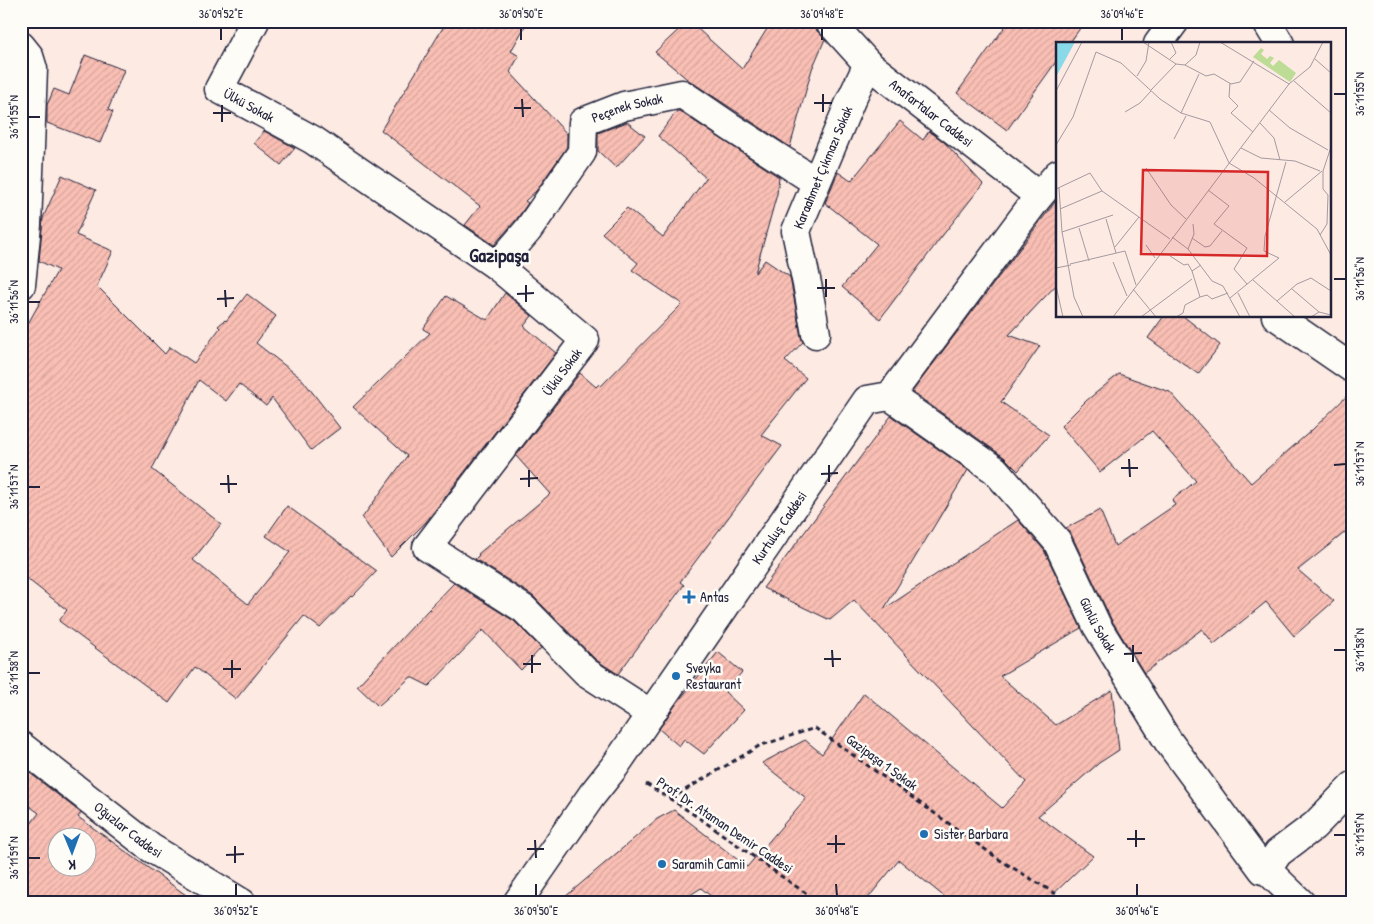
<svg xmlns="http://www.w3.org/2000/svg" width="1374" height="924" font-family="'Patrick Hand',sans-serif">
	<defs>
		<pattern id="building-hatch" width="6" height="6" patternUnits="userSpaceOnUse" patternTransform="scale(1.25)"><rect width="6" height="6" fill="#fabfb4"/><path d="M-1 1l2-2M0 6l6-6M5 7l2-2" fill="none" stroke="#d6a49c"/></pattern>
	</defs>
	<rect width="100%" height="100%" fill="#fceae3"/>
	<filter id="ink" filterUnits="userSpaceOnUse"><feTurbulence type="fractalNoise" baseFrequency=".02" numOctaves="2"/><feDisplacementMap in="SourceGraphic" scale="10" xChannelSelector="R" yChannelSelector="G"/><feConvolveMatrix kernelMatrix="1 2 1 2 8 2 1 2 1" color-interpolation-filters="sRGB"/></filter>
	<g filter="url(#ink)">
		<g fill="url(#building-hatch)" stroke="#22223b" fill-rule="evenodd">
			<path d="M447,21H528L511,51L519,56L510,72L567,134V147L536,191L525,201L528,203L516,220L494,245L465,225L480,206L381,130Z"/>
			<path d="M688,21H689L742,69L772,21H814V25L817,31L825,39L812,69L790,147L687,79L655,52Z"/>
			<path d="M1009,21H1085L1069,44H1058V59L1007,130L957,93Z"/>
			<path d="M85,55L124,70L108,110L113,112L100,143L47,123V105L54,89L69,95Z"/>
			<path d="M677,111H679L779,177L777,194L755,273L765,260L790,277L801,337L803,342L785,361L806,378L761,435L782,446L680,582L684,585L618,674L596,660L533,596L475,559L479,555L478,554L550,494L516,456L580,373L596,387L599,384L601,386L682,304L632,270L638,263L602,233L627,208L663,237L706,178L658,136Z"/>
			<path d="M900,121L923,140L929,131L943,141L983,184L939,240L880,319L842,287L877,244L825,203L838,172L851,181Z"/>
			<path d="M627,122L645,136L616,168L598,151V133Z"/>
			<path d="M264,131L295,148L281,165L254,143Z"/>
			<path d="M62,175L96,190L76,235L113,251L97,286L165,354L170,347L194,363L220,328L218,326L225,320L226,321L247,294L276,316L256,343L302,379L340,428L311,450L272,398L266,406L239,384L226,401L199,380L152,469L221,524L193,560L248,604L290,552L266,536L287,506L377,571L352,597L351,596L320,628L304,616L236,699L195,667L169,703L59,621L67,610L21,574V336L58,270L39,261L43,218Z"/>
			<path d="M1058,198V283L1009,335L1040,346L1001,402L1049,435L1018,471L1004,457L912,392Z"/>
			<path d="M505,293L532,316L524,326L556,353L426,522L391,557L362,518L407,456L353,407L430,333L423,329L446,296L487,320Z"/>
			<path d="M1164,316H1183L1220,345L1198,374L1148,338Z"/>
			<path d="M1119,374L1170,392L1251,483L1312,430L1353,390V526L1298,570L1334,601L1294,636L1266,602L1214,644L1202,629L1144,673L1111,619L1071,534L1066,528L1100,510L1115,546L1175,505L1172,500L1196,481L1152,431L1100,472L1061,426L1086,401Z"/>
			<path d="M891,416L968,470L884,609L1018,520L1044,550L1081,628L1000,676L1056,725L1112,690L1119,750L1099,763L1038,816L1093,856L1044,903H952L899,860L864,903H719L701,888L678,903H558L657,819L674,810L747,867L806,798L762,763L805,740L822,754L864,693L1002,808L1026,782L854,600L830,620L763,588Z"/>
			<path d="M454,583L514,621L541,648L521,670L483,630L429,686L411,677L378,706L357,686L429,609L431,610L430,608Z"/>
			<path d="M718,652L742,672L725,692L744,710L704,754L684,739L679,746L659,729L677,703Z"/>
			<path d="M21,766L81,813L78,817L197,903H21V837L39,813L21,800ZM58,836H88V866H58Z"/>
		</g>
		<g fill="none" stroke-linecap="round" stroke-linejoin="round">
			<defs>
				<g id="minor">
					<path id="s1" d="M255,21L219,89L313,140L497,266L585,340L427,547L524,609L586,672L651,714"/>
					<path id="s2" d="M829,21L868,64L1039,196"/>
					<path d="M1266,21L1280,44"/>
					<path d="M21,46L29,56L33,69L27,225L21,285"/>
					<path id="s3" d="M497,266L528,230L582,152L583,122L624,106L682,94L729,126L816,182"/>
					<path d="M1276,316L1353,369"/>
					<path id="s4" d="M816,334L808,289L796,231L851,100L868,64"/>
					<path id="s5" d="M890,396L995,470L1057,541L1097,626L1168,741L1263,870H1267L1301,903"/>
					<path id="s6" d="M21,746L151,848L242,903"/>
					<path d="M1267,870L1278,853L1314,826L1353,786"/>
				</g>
				<g id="major">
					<path d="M1158,44L1175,21"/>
					<path id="s7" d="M517,903L592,795L615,766L867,400L890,396L1039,196L1058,174"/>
				</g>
			</defs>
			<use href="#minor" stroke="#22223b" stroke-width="31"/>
			<use href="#major" stroke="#22223b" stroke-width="31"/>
			<g stroke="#22223b" stroke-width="3" stroke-dasharray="5 4" stroke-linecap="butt">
				<path d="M646,784C707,820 762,865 821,903"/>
				<path d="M670,799L759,746L815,728L1000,860L1071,903"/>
			</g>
			<use href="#minor" stroke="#fdfcf7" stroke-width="28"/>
			<use href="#major" stroke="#fdfcf7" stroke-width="28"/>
		</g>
	</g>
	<path fill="none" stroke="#22223b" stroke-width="2" d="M221,28V40M521,28V40M822,28V40M1122,28V40M823,94V112M1334,94H1346M522,99L523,117M814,103H832M222,105V122M514,108H531M213,113H231M28,117H40M826,279V297M1334,279H1346M526,285V302M817,288H835M225,290L226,307M517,294L534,293M217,299L234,298M28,302H40M1129,459L1130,477M829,465V482M1334,465L1346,464M1121,468H1138M529,470V487M821,474L838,473M228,475L229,493M520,479L538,478M220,484H237M28,487H40M1133,645V662M832,650L833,667M1334,650H1346M1124,654L1142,653M532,655V673M824,659H841M232,660V678M523,664H541M223,669H241M28,673H40M1136,830V847M836,835V853M1334,835H1346M1127,839H1145M535,840L536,858M827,844H845M235,846V863M527,849H544M226,855L244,854M28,858H40M236,884V896M536,884V896M836,884L837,896M1137,884V896"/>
	<g fill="#1f6fb2" stroke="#fdfcf7" stroke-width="2">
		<path d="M686.5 589.5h5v5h5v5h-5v5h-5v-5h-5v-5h5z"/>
		<circle cx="676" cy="676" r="5"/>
		<circle cx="924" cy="834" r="5"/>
		<circle cx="662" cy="864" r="5"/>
	</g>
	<g text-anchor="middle" stroke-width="5" stroke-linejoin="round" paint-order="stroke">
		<g font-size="14" fill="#22223b" stroke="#fdfcf7">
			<text dy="5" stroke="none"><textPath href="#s1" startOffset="111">Ülkü Sokak</textPath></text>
			<text dy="5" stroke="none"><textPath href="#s3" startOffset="219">Peçenek Sokak</textPath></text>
			<text dy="5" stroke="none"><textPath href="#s2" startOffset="138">Anafartalar Caddesi</textPath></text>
			<text dy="5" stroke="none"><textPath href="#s4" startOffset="174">Karaahmet Çıkmazı Sokak</textPath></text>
			<text transform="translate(562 372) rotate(-53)" y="5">Ülkü Sokak</text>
			<text dy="5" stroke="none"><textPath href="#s7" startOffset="458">Kurtuluş Caddesi</textPath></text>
			<text dy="5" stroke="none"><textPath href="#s5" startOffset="316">Günlü Sokak</textPath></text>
			<text transform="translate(882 762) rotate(36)" y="5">Gazipaşa 1 Sokak</text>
			<text transform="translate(725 825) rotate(34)" y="5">Prof. Dr. Ataman Demir Caddesi</text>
			<text dy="5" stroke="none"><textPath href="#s6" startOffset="136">Oğuzlar Caddesi</textPath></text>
		</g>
		<g font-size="14" fill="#22223b" stroke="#fdfcf7" text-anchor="start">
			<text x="700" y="602">Antas</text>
			<text x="686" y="673">Sveyka<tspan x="686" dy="16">Restaurant</tspan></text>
			<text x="934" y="839">Sister Barbara</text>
			<text x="672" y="869">Saramih Camii</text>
		</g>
		<g font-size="19" font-weight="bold" fill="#22223b" stroke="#fdfcf7">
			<text x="499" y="262">Gazipaşa</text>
		</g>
	</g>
	<g transform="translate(1056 42)">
		<rect width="275" height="275" fill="#fceae3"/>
		<path d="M205,6L208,8L205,12L211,17L214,14L218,16L214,21L217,24L223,18L240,31L234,40L197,15Z" fill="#bddc95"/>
		<path d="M0,0H19L0,35Z" fill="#8ad9e8"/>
		<path fill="none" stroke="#a59aa0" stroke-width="1" d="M87,0L120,22L129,23L150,34L158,32L175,42L184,40L198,19M164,0L233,42M40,10L65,21L104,57L125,71L154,80L173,121L198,136L261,187L275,213M114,17L120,11L115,0M259,17L275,31M129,23L140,13L144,0M81,34L90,19L93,0M238,39L275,71M174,41L173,55L182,64L175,71L197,90M95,48L120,22M0,49L26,0M213,68L234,86L272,108M69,70L84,61L95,49M125,71L143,32M204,81L218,96L224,118M118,97L130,74M0,103L17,75L40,10M185,106L205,116L239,119L264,129M90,126L115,163L130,177M3,146L6,190L18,255L27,275M0,147L34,131L46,149L114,197M152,148L173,164L158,182L191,206L178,227L191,242M229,160L266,129M4,167L46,149M50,177L60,211M23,186L33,219M6,190L57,173M264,193L271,182L272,153L267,147V129L275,105M116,195L132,207L156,239L167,244L184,275M136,196L149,205L154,204L166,189M90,203L99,216M59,205L83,175M132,207L138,192L137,182M114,214L128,223L132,222L136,229M223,216L208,209L209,194L230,120M57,220L71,254M14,222L69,209L80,243M0,226L15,223M197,238L239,275M0,244L7,275M77,247L100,275M236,247L263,270M182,251L194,275M144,255L151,253L156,257L172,251M174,256L223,216M221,259L241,242L255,236L275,249M57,275L233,42L254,25L267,0M85,275L136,237M120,275L127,271L129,263L144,255L136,229L145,223M255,275L263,270L275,273"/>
		<path fill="#d62828" fill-opacity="0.15" stroke="#d62828" stroke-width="2.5" d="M87,128L212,130L211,214L85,212Z"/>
		<rect width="275" height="275" fill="none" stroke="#22223b" stroke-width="2.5"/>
	</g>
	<rect width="1374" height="924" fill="none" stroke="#fdfcf7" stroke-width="55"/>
	<g transform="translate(72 852) rotate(179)"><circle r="24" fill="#fdfcf7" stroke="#a5a5ac"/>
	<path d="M0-4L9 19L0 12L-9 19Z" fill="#1f6fb2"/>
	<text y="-8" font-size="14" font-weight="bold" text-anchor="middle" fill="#22223b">K</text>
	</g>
	<rect x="28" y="28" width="1318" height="868" fill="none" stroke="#22223b" stroke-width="2"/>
	<g font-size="12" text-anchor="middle" fill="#22223b">
		<text x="221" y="18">36°09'52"E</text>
		<text x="521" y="18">36°09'50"E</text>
		<text x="822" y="18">36°09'48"E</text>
		<text x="1122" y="18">36°09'46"E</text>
		<text transform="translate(1360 94) rotate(-90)" y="4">36°11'55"N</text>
		<text transform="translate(14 117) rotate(-90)" y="4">36°11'55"N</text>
		<text transform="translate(1360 279) rotate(-90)" y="4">36°11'56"N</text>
		<text transform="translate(14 302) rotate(-90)" y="4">36°11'56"N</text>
		<text transform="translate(1360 464) rotate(-90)" y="4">36°11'57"N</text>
		<text transform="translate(14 487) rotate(-90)" y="4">36°11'57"N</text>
		<text transform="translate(1360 650) rotate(-90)" y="4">36°11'58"N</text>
		<text transform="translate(14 673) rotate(-90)" y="4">36°11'58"N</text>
		<text transform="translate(1360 835) rotate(-90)" y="4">36°11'59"N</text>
		<text transform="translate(14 858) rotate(-90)" y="4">36°11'59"N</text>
		<text x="236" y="915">36°09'52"E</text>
		<text x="536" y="915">36°09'50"E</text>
		<text x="837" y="915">36°09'48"E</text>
		<text x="1137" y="915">36°09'46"E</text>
	</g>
</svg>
